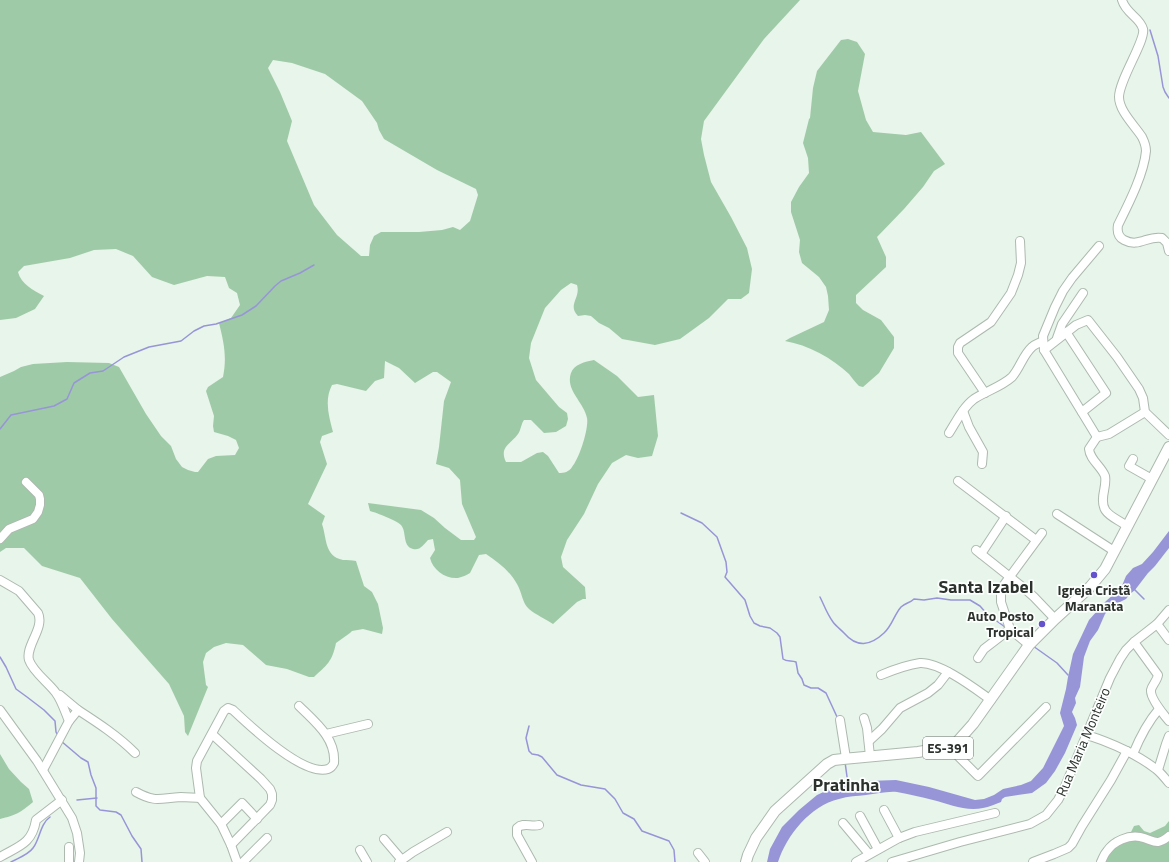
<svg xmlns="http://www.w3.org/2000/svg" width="1169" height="862" font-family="'Titillium Web',sans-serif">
	<rect width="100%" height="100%" fill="#e8f5ea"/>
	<g fill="#9fcaa7" fill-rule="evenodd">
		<path d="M0,0H800L764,39L704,121L701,139L704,155L711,182L731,217L747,248L752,269L749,293L741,299H728L709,318L680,339L655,345L622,339L609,328L599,323L591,316L585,315L578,316C567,305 581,298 577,285L571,283L561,290L545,308L531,343L529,358L536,380L559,407L567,413L568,419L566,426L556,432L544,433L531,420H524C521,424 521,430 518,434C510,445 499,447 506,462H521L537,453L543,452L548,456L559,473C564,473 569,472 572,467C579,459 589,429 587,418C584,402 565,390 571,373C574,364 585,362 594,360L617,376L638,397L654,395L658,436L652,456L638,458L626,455L612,463L598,484L584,514L567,540L561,557L563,567L585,587L586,599H583L577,602L553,624C546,619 536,615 529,609C522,603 522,592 517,584C510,571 498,562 486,554L479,555L470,573C467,575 462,577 458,578C445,579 433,570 430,558L435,550L433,539L428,540C424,544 420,551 413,549C402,546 407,532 401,525C396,520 377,513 370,511L368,503L421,510L434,518L445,528L461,540H474L476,537L462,504L460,480L449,468L436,464L439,447L444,401L451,382L437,372H433L415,383L399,368L385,361L384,378L375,381L366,391L337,384L332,385C324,400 329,417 333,432L322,436L320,442L327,464L308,504L325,516L322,524C327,538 324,556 343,560C348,560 352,560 356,561L364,586L372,592L378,604L383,628L382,634L363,629L352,631L350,633L336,643C332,662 327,665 314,677H309L287,669L266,665L243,645L226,643L214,647L206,653L203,662L206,685L208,687L188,736L185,732L184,716L169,684L112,619L80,578L42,566L24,548H6L0,552V377L14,371L21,367L33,364L67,362L109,363L119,367L146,414L161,436L171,446L176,459L182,467L188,470L195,472H198L208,459L216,456L235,455L239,448L236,440L228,436L214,432L213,426L214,416L206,391L208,387L223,377C227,357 224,343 219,323L231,318L240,305L237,293L229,288L225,277L207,276L174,285L152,277L133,256L116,249L94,250L70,258L24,266L18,272C21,284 33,290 44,296L35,309L16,318L0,320ZM273,60L292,63L325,74L362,101L377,123L379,130L384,139L437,170L476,189L478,195L470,221L460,230L453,227L442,230L419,232H381L374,236L370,245L369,256H361L337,235L314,205L287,141L292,121L280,92L268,68Z"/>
		<path d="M848,39L857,42L865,54L858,91L866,120L873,132L906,135L921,132L945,164L934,171L923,187L904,209L877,237L886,257V267L856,295V303L863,310L881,320L894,337V348L879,373L863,387L859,386C855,382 852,378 849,374C832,358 808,345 785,341L790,338L824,322L829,310L828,296L826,287L819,277L802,263L799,252L800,240L791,212V202L799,187L809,173L808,158L803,143L809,119L810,118L813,88L817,71L841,40Z"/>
		<path d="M0,754L9,769L21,782L29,789L33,802C20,813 16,815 0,819Z"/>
		<path d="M1169,821V862H1105C1103,858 1103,857 1104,852C1105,839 1120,836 1131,832L1134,826L1139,825L1144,831L1150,833L1165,826Z"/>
	</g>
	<path fill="#9795d8" d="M1169,531V548L1155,566L1148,573L1135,590L1130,594L1126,599L1112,606L1105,614L1098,630L1090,641L1084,657L1080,687L1075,698L1076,703L1072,712L1075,718L1077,725L1065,753L1055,771L1046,783L1032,793L1005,797L1002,799L1001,802C995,804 989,807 983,808C966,812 949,804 933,800C921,797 909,794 897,792C887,791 876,794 866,795C857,796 848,796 839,799C810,806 787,835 778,862H767L770,849L782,827L799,810L817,795L830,789L842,785L868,781L896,780L929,787L975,800L984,799L994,795L1003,789L1021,785L1031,781L1043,768L1064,726L1060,713L1066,689L1068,677L1073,654L1089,620L1106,601L1121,588L1126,576L1133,568L1142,564L1153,552Z"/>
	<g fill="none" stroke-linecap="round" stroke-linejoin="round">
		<g stroke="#9795d8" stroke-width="1.5">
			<path d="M1150,30L1158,56L1163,87L1165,92L1169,98"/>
			<path d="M0,429L11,415L54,406L67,399L74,383L90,373L103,371L124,357L149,347L181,341L194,331L204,326L216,324L242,315L256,306L275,286L281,281L300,273L314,265"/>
			<path d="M681,513L702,523L717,537L726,562L727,572L725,577L745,600L750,616L754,623L760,626L770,628L777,633L780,637L783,659C787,662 792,660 796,662L798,673L802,679L804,685L811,688H818L826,693L838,719"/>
			<path d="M1134,589L1144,599"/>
			<path d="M820,597C824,605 827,614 833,622C836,626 840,629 844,633C857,648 870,646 884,633C892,626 894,615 901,607C905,603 910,603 914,599L924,600L937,598L951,600H970L980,606L987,614L1005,627"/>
			<path d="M1033,646L1057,663L1068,675"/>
			<path d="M0,657L6,667L16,689L27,697L44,710L55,721L56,732L58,736"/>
			<path d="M529,726L526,738L529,751L532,754L538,755L542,757L557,775L581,785L605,789L615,799L623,813L634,819L642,831L669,841L674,850L675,862"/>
			<path d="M61,741L81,758L88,762L91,775L96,788V806L100,810L116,812L121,815L132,836L141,849L142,862"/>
			<path d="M845,762L848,784"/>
			<path d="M77,800L97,798"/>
			<path d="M11,862C18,858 28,855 33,848C40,839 40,824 50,817"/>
		</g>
		<defs>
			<g id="minor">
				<path d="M1122,0C1126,14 1140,17 1143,29C1146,40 1119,80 1119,97C1119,111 1135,126 1142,137C1144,141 1146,146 1146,151C1144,174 1128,205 1118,225C1117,231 1118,237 1124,240C1139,248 1148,235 1162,238L1167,243L1169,251"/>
				<path d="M1099,246L1072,278L1063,291L1055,307L1043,336L1044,350L1097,437L1109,434L1145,412"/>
				<path d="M1066,332L1106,393L1082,412"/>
				<path d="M1057,338L1062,324L1083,293"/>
				<path d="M1044,350L1076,325L1088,320L1117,357L1139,389L1143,398L1145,412L1169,435"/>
				<path d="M985,393L958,353V347L960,343L991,322L1011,293L1018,275L1021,263L1020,241"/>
				<path d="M963,411L969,427L983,452L982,464"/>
				<path d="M949,433C956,422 963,407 974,399C986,391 1001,387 1012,377C1020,368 1023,355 1032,347C1035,344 1039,343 1043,341"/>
				<path d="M1097,437L1089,449C1090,460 1101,466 1105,476C1106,481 1105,486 1104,491C1099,514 1111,515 1127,526"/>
				<path d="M1133,459L1129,466L1152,479"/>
				<path d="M958,481L1036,540"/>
				<path d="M1057,514L1114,551"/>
				<path d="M0,539L9,529L33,519L38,512L40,505V499L39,495L26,482"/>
				<path d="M976,550L1025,589L1034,597L1055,619"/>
				<path d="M981,554L1006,516"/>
				<path d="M0,580L19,591L38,613C45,628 25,646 29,660C33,672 49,683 56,693C62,701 65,712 69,721"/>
				<path d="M1157,624L1169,640"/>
				<path d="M1134,642L1158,675C1157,681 1152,685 1151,690C1150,698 1164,715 1169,721"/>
				<path d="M1029,645L1010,629L1001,602V591L1003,586L1042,533"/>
				<path d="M978,658L984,649L1010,629"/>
				<path d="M881,675C893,670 906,665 920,663C940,662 974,688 991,700"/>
				<path d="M60,695L78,710"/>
				<path d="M0,710L37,761L72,818L77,833L80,853L79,862"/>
				<path d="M864,718L867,728L870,756"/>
				<path d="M840,720L846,758"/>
				<path d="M212,734L261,779L270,789L272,794V800L270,805L231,845"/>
				<path d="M326,734L368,724"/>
				<path d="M1087,735C1112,743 1135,753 1156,769C1161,773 1165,778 1169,783"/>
				<path d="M869,741L882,729L900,708L928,693L938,685L948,672"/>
				<path d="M949,747L978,776L1046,707"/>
				<path d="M1133,754C1140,737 1147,723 1159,709"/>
				<path d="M43,770L69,721L78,710C98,723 118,736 135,753"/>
				<path d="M1158,770L1166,744L1169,736"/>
				<path d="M136,792C156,803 160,798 181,797C188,797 194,798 200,798"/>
				<path d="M884,810L899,838"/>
				<path d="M860,816L878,849"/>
				<path d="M843,823L869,854"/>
				<path d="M221,824L242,803L257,819"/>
				<path d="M384,839L402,860"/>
				<path d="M360,850L367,862"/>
				<path d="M698,853L705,862"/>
				<path d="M0,857C19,846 32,844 36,820L62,800"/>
				<path d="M69,862V847"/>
				<path d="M237,862L231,845L221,824L200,798L196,768L197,761L224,711L228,708L233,710C250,726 304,777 328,769C331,768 333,765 334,763C336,738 315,722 299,706"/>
				<path d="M243,862L267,838"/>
				<path d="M399,862L413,852L447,832"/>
				<path d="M532,862L517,835V828C523,822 531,827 539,825"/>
				<path d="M856,862L899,838L915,832L995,813"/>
				<path d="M892,862L960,842L1030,824L1046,815L1058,800L1064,789L1110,678L1120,659L1126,650L1134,642L1157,624L1169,610"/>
				<path d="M1033,862L1054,854L1068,848L1072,844L1082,826L1111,780L1127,751"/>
				<path d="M1101,862C1103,858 1104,854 1107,851C1114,841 1128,835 1140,837C1154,840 1156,847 1169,836"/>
			</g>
			<path id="major" d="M746,862L748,855L756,838L775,811L827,764L834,760L843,759L918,752L949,747L957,742L973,724L1029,645L1055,619L1090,587L1105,569L1169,447"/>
		</defs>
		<use href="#minor" stroke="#adb9af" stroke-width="10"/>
		<use href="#major" stroke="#adb9af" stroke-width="12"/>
		<use href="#minor" stroke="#fff" stroke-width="8"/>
		<use href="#major" stroke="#fff" stroke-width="10"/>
	</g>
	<g fill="#6453cc" stroke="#fcfffd" stroke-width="1.5">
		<circle cx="1094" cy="575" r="4"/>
		<circle cx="1042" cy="624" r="4"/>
	</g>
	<g text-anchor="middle" stroke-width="3.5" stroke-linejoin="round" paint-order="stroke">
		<rect fill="#fcfffd" stroke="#6a6f6b" stroke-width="1" x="923" y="737" width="50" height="22" rx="3"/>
		<g font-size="13" font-weight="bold" fill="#2c312d">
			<text x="948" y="753">ES-391</text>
		</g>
		<g font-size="14" font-weight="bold" fill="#2c312d" stroke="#fcfffd">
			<text x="1094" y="595">Igreja Cristã<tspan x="1094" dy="16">Maranata</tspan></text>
			<text x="1034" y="621" text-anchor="end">Auto Posto<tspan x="1034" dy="16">Tropical</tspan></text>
		</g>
		<g font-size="14" fill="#2c312d" stroke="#fcfffd">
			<text transform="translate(1083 742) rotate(-67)" y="5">Rua Maria Monteiro</text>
		</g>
		<g font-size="18" font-weight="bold" fill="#2c312d" stroke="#fcfffd">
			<text x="986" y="593">Santa Izabel</text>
			<text x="846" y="791">Pratinha</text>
		</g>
	</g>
</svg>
